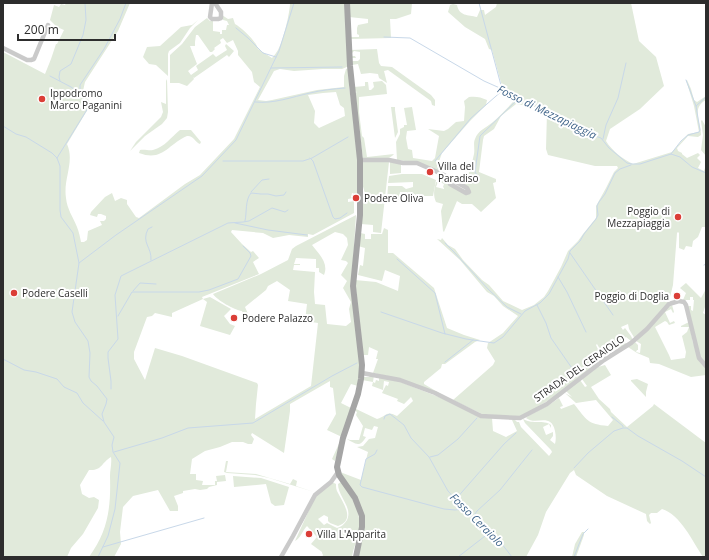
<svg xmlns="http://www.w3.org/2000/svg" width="709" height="560" font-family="'Open Sans',sans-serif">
	<rect width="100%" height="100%" fill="#fff"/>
	<g fill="#e1eadb" fill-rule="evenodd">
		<path d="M66,3H130L118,31L85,82L83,91L91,104L67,144C75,162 63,179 66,198C67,209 73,217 77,227C79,232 80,237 81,242H84L87,240L88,231L102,225L100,221H104L106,219V216L101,214H98L97,217L90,215L91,212L105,197L112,193L115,201L121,198L127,200V204L136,217L139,218L185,184L200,175L234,139L260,87L254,82L252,72L238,55V51L233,40L227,43L223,38L220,40L221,43L214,48L215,49L212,52H210L198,35H196L195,42V46H190L197,64L188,71L191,75L198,70L196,66L213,54L216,57L227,50L225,46L226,44L234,51L229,57L227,55L194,78L193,77L194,79L187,86L179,83H170V55L182,44L195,27L207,18L210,21H213V31L220,32V34H222V30H226L227,25H229L227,21L223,20L222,15L228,19L233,18L235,24C241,27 257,42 258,49L272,58C274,56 276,53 278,50C283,41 290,13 290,3H346L349,66L342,69H323L294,71L280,69L274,71L258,100L266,101L272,100L317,90L344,87V76L346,69L349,68V87L358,147V195L352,193L351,197H353V198L348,199V202L354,201V213L313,235L308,234V237L289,235L273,238L263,233L232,230L231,232L242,244L251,252L253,251L259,258L253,262L259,274L202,297L203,299L210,297L231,309L224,316L230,324L235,326L230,335L200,326L207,302L203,299L172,313V317L155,313L152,316L147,317L134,352V359L145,380L155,348L182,356L257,383L258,385L256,404L255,419L311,386L318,323L305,321L307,304L288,301L290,290L277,281L268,286L266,290L245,307L249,316L243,314L242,311C234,310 217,300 213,294L261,274L288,260L292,249L296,246L356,215L353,263L361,363L358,386L351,384L341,403L351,408L335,461L332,459L342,437L327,430L336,414L333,388L330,387V381L290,404V411L284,453L252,433L251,435L254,439L252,444H248L243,442H232L220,447L205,451L192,459L190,474H196V480L203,481L202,485H215V481H217L216,476L225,475L226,481L217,482V485L209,487L207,489L200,490L195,489L183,491V493L174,496L178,506V511H170L158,490L133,496L123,507L120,532L121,544L114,557H89C108,531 111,508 110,476C110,470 112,463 111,457C101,463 102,471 89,470L80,485L82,494L89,498L94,497L99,500L98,508L83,534L71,548L67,557H3V52L45,74L51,59L56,44H57L64,30L57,27L50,20L54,5L59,7L61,4L65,5ZM336,92L340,105L344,108L345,116L319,128L314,123L315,111L308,95L323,93ZM335,232L343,234L347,238L348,245L341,260L346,261L348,263L341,275L347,281L343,288L351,302L349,309L351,322L346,326L327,324L325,305L315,304L314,292L315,272L293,270L294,265H300V264H294L296,258L316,259V268H319V272L324,275C329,263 319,254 312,245Z"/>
		<path d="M349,3H412L411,14L396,19H390L391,38L350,39V37H359V35L357,34V28L358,25L368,23V19L349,17Z"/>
		<path d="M497,3H631L639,41L656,57L664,86L640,109L610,129L606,141C612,151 623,159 633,164L672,152L688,134L699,132L694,106L686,80H687L691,89L694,100L697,102L706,96V100C691,108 701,122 701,135L698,137L688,136L677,148L678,151L682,153V154L687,158L698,153L700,155L697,158L701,162L698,168L704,171L706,165V227H702L698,237L693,241L692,247L686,246L684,250L679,248V233L678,232L677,233L673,285L670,297L663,290L661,291L670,300L669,302L653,321L635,339L629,329L628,324L621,327L623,330L625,328L631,336L633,340L631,341L626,337L623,340L627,345L619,348L616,343L604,350L607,354L604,356L597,344L596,345L602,358V360L556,396L522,416L516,417L482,414L453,400L493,365L495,361L487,348L488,343L503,333L518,316L503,306L494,296L487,292L460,260L437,239L441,240L442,238L448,245L455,249L463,260L482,280L489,285L503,301L522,310L534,305L544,297L548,291L561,267L568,251L578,241L583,234L596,218V206L606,188L614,172L618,168L617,166H595L548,155L546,149L547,112L534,107L516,104L501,116L494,129L484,136L483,140L479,172L496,179V182L493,183L496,198L481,212L472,204H462L457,201L444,232L443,231L441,211L443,204L436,202C433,196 434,189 436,182H438L436,187L444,189V188L443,187L444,184L440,182L447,179L448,180V183L470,193L448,177V175L464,184C469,174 472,164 474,154C475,149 473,143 475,139C478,130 486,128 493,122C501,115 508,107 515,100L503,90L492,50L489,49L485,39L465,27L448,12L450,5L453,4L457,5C459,16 468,15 477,17L480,10H484L485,15L496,7Z"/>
		<path d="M198,20L190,28L180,43L169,51L168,54V76L156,65L149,64L143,57L147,47L160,46L181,27L192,25Z"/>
		<path d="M377,49L379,63L381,66L392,67L431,95L435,100V106L432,105L431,101L388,70L384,71L387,83L379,78L378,74L370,73L361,74L358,64L352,65L351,62L353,61H358L360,59V52L354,51L352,53V56H355L356,58H351V50Z"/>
		<path d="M167,79L168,112L167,118L162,124L145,136L130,151L136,142L161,117L163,112L161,102L166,104V81Z"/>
		<path d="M382,81L386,85L387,94L359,97V112L362,136L364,138L367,157L394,154C388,162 372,159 363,159L355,93L357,92L354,91V87L365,86V82H368L369,90H371L374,87L373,82Z"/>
		<path d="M469,97C475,96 481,97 487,100L486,105L470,121L442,153L437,167L446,175L421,163L397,160L396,142L400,134V129L404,127V125H407L404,108L412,107L416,130L407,131L406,138L408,149L412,150L413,158L432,161L435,158L439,136L428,129L444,131L448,129L456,122L464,121L465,107L464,101Z"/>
		<path d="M391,107H395V110L398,132L395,138Z"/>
		<path d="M702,120L706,127V156L701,150L703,135L701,121Z"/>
		<path d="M180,130H191L201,142L200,144C195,142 193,135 187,136C168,144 163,162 139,153L140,150C145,149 149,151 153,150C165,147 171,137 180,130Z"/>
		<path d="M362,161L389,162L381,233L373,232V225L361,224L363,196L366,197L362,183Z"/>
		<path d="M390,162L401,164V173L390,174Z"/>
		<path d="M402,174H422L436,180L433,196H408L407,192H400L399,200H387L388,186H402L406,189L413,187V182L388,183L389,176Z"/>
		<path d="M384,228L388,230V253H393L434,288L447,328L464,335L480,340L475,342L445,364H442L441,368L424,382V384L446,397L401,379L373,373L378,359H376L378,351L369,347L368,355H363L355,280L376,282L398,291L400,276L385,270L382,281L358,275L360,265L363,266L365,248L358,246L360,233L365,234V239H371V234H382Z"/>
		<path d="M686,283L701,298L706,289V304L703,313L706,315V365L700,358L688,306H691V310L693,311L694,300H693V297H690V300H683L686,293L680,288Z"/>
		<path d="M672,305L674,312L673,313L671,309L665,312L670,323L674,321L675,323L669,325L667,322L665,321L655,327L669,355L671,360L685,358L686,352L682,336L687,332L689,327H681V326L689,322L693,343L706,367V375L691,377L659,364L650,363L649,358L637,353L628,347L635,342L638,345V350H637L636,352L640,353L641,344L636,341L666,309Z"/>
		<path d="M605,365L611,375L591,387L599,399L610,409L611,412L627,427L653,406L654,404L706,443V557H703C693,542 680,514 662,509L657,513H651L649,515L651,523L650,524L647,521L646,514L607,496L576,475L574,470L570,473L546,512L538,535L526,557H357L364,525L340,472L361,480L368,452L357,447L363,446L369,439L375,438L378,427L374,426L372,430L365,428L363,436L366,437C359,449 355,443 345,438L350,440H359L363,426L356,415L357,412L354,410V408L377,419C387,416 386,410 397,416L413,401L411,397L404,404L397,401L398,399L382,393L386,385L388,386L389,382L384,381L383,390L372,386L373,382L362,380L364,377H369L370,375H374L373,382L375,383L376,380L379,381V376L393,379L492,418L493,431L506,437L517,431L512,420H515L517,422H519L521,427L549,456L552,452L551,450L525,423L523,419C534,425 543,419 551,425V428L549,424L543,427L546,435L553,432V436L550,440L555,444C556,440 556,436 555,431C551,412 536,426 526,418L528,416L549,405L559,398L563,406L560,407L561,409L574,404C587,420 587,424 608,426L613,420L596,400L576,403L565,393L572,397L566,391L580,380L585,387L587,386L582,379L598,367Z"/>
		<path d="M637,379L648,384L646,392V397L631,381V380Z"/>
		<path d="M226,461H228L226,472L256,474L290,484L293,479L297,481L296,486L314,492L269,478L255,475L227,473L224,472Z"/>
		<path d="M233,476L261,478L289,487L284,505L275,506L271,503L266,484L234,487Z"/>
		<path d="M332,482L336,484C336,487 336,490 338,493C343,503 356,520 338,526L330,523L328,521V517L324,515L318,519L324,525L327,523L337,528C343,526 344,524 347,520C353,507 338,497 338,484L341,482C351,495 362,512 359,530C358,539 353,548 352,557H322L323,555L322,553V552L311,544L317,537L307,526C302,531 301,538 295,541L315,497Z"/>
		<path d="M582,532H584V535L576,557H572L575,544Z"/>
	</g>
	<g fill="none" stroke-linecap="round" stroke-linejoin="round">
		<g stroke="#c8d8e9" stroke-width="1">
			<path d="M479,3L502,89"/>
			<path d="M236,28L248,38L263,53L276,57"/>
			<path d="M384,37L410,38L484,81L502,89L517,100L551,111L580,126L592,135L601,138L609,148L627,163L632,164H640L671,154L680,157L692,167L706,173"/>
			<path d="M271,68L342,67"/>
			<path d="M50,76L71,87L79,93"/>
			<path d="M686,80L696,106"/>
			<path d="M60,81L59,77L60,71L71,64L83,35L86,20L85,3"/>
			<path d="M255,102C274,104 292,97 310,93C322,90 333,89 345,88"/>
			<path d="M3,126L16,134L26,137L52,153L57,158L60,166V210L61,217L73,233L79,263L72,312L75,322L88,341L90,353L89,377L91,381L97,386L107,399L106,404L102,414L104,422L114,437L112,445L113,452L120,463L115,509L108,536L98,557"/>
			<path d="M603,139L606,125L618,98L626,63"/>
			<path d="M671,154L681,141L688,135L699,132L700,130L696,106L706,97"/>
			<path d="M57,158L88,108L87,103L80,93V85L104,49L120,19L126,3"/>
			<path d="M310,158L313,161L333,217L335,219L340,218L347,213"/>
			<path d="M223,161H303L312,158L348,137"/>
			<path d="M435,161L471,118L503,90"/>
			<path d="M477,175L475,172L480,136L517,100"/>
			<path d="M251,192L262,180L269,179"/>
			<path d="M245,221C247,212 245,200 251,193L261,194H268L276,196L284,195L286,192"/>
			<path d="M235,223L268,230L307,235"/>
			<path d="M445,243L454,252L488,289L507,307L521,314"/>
			<path d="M570,253L613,315"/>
			<path d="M397,259L435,293L445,334"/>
			<path d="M151,260C152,247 141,243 148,229L152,227"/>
			<path d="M79,263L116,235L202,176L236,140L279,51L294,3"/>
			<path d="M704,265L706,264"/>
			<path d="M558,277L567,292L586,332"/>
			<path d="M133,291L140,283L156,284"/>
			<path d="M537,305L546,323L551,338L576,374"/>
			<path d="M381,312L442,333L466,339L494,343L503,337L525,311L540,303L549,294L568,259L570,251L580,241L584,234L596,219L598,215L597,206L599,202L605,194L615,173L620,169L631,165"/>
			<path d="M118,316L132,292H199L209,290L238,279L251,256L250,253L243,246"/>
			<path d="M3,359L24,370L36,372L57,379L64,387L77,393L83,403L103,421"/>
			<path d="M445,362L473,340"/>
			<path d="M111,389V381L108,358V352L118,339L115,295L121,276L228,223L243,222L249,221L272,208L285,212L288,210"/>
			<path d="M612,417L623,426V427"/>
			<path d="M384,419L385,416L390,414L404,425L411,438L429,457L448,491L473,518L487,529L498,539L512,557"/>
			<path d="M377,450L375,454L366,459L360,485L362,487L444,509L455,510L464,509"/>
			<path d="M114,452L162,438L188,428L253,423L332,376L357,363"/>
			<path d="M430,457L438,455L458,439L477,418"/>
			<path d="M574,468L588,453L614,431L623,428H627L638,436L682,461L706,477"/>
			<path d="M455,500L504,444L516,433"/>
			<path d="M473,517L477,511L500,490L532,450"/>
			<path d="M103,547L204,518"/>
			<path d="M458,557L489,533"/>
			<path d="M574,557L583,534L588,529"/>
		</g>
		<g stroke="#cacaca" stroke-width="4.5">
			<path d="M212,3L210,17L212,19H218L221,18V12L215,3"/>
			<path d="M3,48L27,60H31L34,59L48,25"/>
			<path d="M360,160H389L403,163H417L442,174L467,188L469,192L466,193L450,184L449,179"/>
			<path d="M362,373L400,380L435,393L481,416L520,418L547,404L604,360L631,343L647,329L669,304L679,301L684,302L686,305L699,358L706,366"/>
			<path d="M281,557L293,536L315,495L331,482L338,472"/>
		</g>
		<path stroke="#a5a5a5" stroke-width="6" d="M347,3L350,66L360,160V215L353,286L362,365L361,379L358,394L343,438L337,467L339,475L355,498L362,516V527L356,557"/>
	</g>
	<g fill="#db3e37" stroke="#fff" stroke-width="1.5">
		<circle cx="42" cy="99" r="4"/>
		<circle cx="430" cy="172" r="4"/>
		<circle cx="356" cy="198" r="4"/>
		<circle cx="678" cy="217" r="4"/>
		<circle cx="14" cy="293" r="4"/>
		<circle cx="677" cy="296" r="4"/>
		<circle cx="234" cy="318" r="4"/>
		<circle cx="309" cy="534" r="4"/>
	</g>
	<g text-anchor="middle" stroke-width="4" stroke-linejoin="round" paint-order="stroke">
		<g font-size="10" fill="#2d2d2d" stroke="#fff" text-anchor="start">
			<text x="50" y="97">Ippodromo<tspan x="50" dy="12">Marco Paganini</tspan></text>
			<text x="438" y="170">Villa del<tspan x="438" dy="12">Paradiso</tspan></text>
			<text x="364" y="202">Podere Oliva</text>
			<text x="670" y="215" text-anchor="end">Poggio di<tspan x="670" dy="12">Mezzapiaggia</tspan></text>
			<text x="22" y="297">Podere Caselli</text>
			<text x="669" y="300" text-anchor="end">Poggio di Doglia</text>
			<text x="242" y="322">Podere Palazzo</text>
			<text x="317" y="538">Villa L'Apparita</text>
		</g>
		<g font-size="10" fill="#2d2d2d" stroke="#fff">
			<text transform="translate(579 368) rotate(-35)" y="4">STRADA DEL CERAIOLO</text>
		</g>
		<g font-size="11" font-style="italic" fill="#40658a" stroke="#fff">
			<text transform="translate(547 112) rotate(26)" y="4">Fosso di Mezzapiaggia</text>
			<text transform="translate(477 520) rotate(45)" y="4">Fosso Ceraiolo</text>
		</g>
	</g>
	<rect width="709" height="560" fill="none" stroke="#2d2d2d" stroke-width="8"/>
	<path d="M18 34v6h97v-6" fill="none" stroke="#2d2d2d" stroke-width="2"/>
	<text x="24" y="34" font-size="12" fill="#2d2d2d" stroke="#ffffff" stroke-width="3" paint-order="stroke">200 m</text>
</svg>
